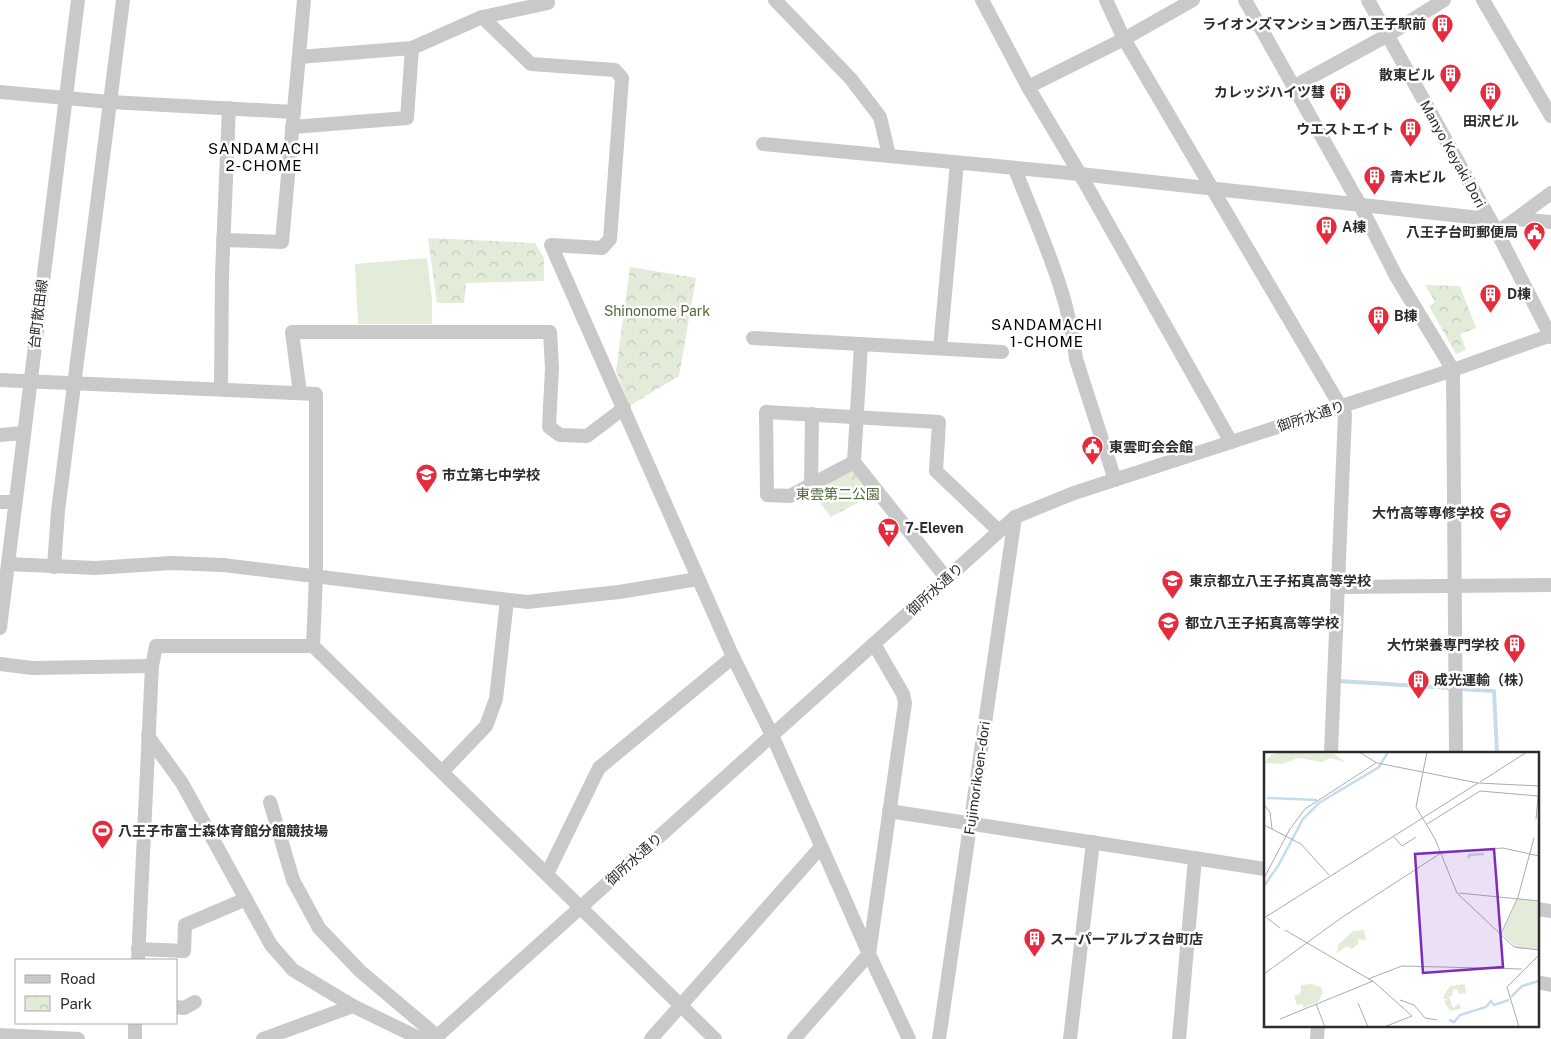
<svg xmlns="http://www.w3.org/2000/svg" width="1551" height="1039" font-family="'Public Sans','Noto Sans JP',sans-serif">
	<defs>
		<pattern id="park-crowns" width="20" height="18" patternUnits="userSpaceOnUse" patternTransform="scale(1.25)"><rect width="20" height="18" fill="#e3ebd9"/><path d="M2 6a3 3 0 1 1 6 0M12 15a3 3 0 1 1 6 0" fill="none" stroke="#c3caba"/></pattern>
	</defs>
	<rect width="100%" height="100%" fill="#fff"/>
	<path fill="#e3ebd9" d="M427,258L432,299V324H358L355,264Z"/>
	<g fill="url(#park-crowns)">
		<path d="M428,238L535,243L544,258V281L466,283L464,303H437Z"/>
		<path d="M630,267L696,278L679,376L629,406L616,371Z"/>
		<path d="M1425,285L1460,286L1476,328L1460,334L1466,350L1456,354L1429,306L1435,302Z"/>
		<path d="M851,469L872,495L831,517L810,490Z"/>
	</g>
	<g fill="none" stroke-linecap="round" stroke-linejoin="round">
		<g stroke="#c5ddeb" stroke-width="4">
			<path d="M1339,681L1450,688"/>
			<path d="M1461,689L1494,691L1497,753"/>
		</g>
		<g stroke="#c9c9c9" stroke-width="14">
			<path d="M775,0L851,79L880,117L889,155"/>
			<path d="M982,0L1028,87L1080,174L1231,442"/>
			<path d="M1106,0L1124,39L1345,414L1331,753"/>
			<path d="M1245,0L1360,205L1396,276L1453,370L1456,753"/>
			<path d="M1368,0L1497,232L1551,337"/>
			<path d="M1483,0L1551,116"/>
			<path d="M482,17L548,3"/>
			<path d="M299,57L412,48L482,17L531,64L615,70L622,78L610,239L602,248L551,245L733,657L772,735L869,954L909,1039"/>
			<path d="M1028,87L1124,39L1193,0"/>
			<path d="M1293,87L1388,35L1444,0"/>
			<path d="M0,92L110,102L294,112"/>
			<path d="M292,127L407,118L412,48"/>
			<path d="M763,144L1080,174L1489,219"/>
			<path d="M1015,169C1038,229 1070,295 1076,359L1115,480"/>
			<path d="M1516,219L1551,193"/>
			<path d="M1497,232L1516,219L1551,222"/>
			<path d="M223,240L282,242L304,0"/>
			<path d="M753,338L1002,352"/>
			<path d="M861,344L854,462L947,579"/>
			<path d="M940,348L957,163"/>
			<path d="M0,380L316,394V576L313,646"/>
			<path d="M221,389L222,274L229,108"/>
			<path d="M300,393L292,332H550L552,368L549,427L560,435L587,436L624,408"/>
			<path d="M0,435L23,433"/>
			<path d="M854,462L790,496L767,495L766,412L939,422L936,471L999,531"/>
			<path d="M811,486L812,414"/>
			<path d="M0,502H15"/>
			<path d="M8,564L95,568L172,563L223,565L527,602L619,592L698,579"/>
			<path d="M54,567L58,511L123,0"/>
			<path d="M1339,587L1551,585"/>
			<path d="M0,628L78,0"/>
			<path d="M0,664L32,668L152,666"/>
			<path d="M148,736L182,783L271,945L293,970L353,1006L421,1039"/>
			<path d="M443,771L486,726L496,699L507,600"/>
			<path d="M270,802L293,880L319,928L360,971L437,1036"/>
			<path d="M889,811L1265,869"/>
			<path d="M547,874L599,768L733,657"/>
			<path d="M1537,909L1551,911"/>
			<path d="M138,949L184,951L185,925L246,899"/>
			<path d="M138,960L152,666L156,646H313L715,1039"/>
			<path d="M1537,982L1551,985"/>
			<path d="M176,1007L184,1008L195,1002"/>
			<path d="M0,1035L78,1039"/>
			<path d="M135,1039V1023"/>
			<path d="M263,1039L353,1006"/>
			<path d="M434,1039L1015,517L1074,493L1453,370L1551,335"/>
			<path d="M651,1039L821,847"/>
			<path d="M794,1039L869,954L905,703L903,694L874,644"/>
			<path d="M939,1039L1015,517"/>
			<path d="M1070,1039L1093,842"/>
			<path d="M1179,1039L1195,858"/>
			<path d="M1317,1039L1318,1025"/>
		</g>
	</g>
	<defs>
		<symbol id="building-pin" viewBox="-11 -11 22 30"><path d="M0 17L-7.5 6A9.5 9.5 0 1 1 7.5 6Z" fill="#e72b3c" stroke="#fff"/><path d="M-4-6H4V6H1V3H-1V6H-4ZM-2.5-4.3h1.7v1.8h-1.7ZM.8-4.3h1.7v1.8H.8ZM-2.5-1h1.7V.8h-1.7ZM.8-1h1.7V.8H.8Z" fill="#fff"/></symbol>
		<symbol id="civic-pin" viewBox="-11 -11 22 30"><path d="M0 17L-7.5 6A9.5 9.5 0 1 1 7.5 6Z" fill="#e72b3c" stroke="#fff"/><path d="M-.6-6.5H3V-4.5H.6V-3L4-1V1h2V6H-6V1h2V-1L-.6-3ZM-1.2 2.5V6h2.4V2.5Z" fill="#fff"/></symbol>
		<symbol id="school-pin" viewBox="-11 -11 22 30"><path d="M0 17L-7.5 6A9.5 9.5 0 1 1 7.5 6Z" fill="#e72b3c" stroke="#fff"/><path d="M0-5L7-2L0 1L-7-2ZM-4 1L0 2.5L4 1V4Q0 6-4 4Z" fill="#fff"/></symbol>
		<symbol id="university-pin" viewBox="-11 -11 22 30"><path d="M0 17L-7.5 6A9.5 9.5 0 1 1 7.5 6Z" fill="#e72b3c" stroke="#fff"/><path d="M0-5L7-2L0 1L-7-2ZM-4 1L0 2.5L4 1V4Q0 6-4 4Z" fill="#fff"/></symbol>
		<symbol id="supermarket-pin" viewBox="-11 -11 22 30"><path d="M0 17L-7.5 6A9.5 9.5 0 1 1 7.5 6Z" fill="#e72b3c" stroke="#fff"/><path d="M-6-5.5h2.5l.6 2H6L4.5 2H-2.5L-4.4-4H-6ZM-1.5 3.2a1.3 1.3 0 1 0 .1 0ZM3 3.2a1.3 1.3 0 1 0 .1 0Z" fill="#fff"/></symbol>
		<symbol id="stadium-pin" viewBox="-11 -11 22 30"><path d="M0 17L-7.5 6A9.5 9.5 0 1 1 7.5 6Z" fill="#e72b3c" stroke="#fff"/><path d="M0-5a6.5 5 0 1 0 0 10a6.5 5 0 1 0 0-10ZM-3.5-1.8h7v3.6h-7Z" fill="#fff"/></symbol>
	</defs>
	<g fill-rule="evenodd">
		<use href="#building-pin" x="1430" y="12" width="25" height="34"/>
		<use href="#building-pin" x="1438" y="62" width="25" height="34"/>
		<use href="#building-pin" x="1328" y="80" width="25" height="34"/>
		<use href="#building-pin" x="1478" y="80" width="25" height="34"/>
		<use href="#building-pin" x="1398" y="116" width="25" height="34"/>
		<use href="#building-pin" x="1362" y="164" width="25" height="34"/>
		<use href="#building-pin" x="1314" y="214" width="25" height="34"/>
		<use href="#civic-pin" x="1522" y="220" width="25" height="34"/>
		<use href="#building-pin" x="1478" y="282" width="25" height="34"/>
		<use href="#building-pin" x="1366" y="304" width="25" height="34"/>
		<use href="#civic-pin" x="1080" y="434" width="25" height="34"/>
		<use href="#school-pin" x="414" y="462" width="25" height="34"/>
		<use href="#university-pin" x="1488" y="500" width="25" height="34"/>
		<use href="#supermarket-pin" x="876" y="516" width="25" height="34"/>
		<use href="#school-pin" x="1160" y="568" width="25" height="34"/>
		<use href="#school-pin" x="1156" y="610" width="25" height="34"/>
		<use href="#building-pin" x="1502" y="632" width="25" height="34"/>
		<use href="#building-pin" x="1406" y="668" width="25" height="34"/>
		<use href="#stadium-pin" x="90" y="818" width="25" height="34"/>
		<use href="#building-pin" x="1022" y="926" width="25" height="34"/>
	</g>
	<g text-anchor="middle" stroke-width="5" stroke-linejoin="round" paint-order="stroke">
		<g font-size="14" font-weight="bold" fill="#2c2c2c" stroke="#fff" text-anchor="start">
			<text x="1426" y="29" text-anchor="end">ライオンズマンション西八王子駅前</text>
			<text x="1435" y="80" text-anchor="end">散東ビル</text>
			<text x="1325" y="97" text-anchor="end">カレッジハイツ彗</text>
			<text x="1491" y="126" text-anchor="middle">田沢ビル</text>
			<text x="1394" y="134" text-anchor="end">ウエストエイト</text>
			<text x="1390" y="182">青木ビル</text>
			<text x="1342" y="232">A棟</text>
			<text x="1518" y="237" text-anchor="end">八王子台町郵便局</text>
			<text x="1507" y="299">D棟</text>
			<text x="1394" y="321">B棟</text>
			<text x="1109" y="452">東雲町会会館</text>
			<text x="442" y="480">市立第七中学校</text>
			<text x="1484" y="518" text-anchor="end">大竹高等専修学校</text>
			<text x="905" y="533">7-Eleven</text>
			<text x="1189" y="586">東京都立八王子拓真高等学校</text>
			<text x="1185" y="628">都立八王子拓真高等学校</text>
			<text x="1499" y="650" text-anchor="end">大竹栄養専門学校</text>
			<text x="1434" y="685">成光運輸（株）</text>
			<text x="118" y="836">八王子市富士森体育館分館競技場</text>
			<text x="1050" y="944">スーパーアルプス台町店</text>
		</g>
		<g font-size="14" fill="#2c2c2c" stroke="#fff">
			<text transform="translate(1453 154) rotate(61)" y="5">Manyo Keyaki Dori</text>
			<text transform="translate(38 314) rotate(-83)" y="5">台町散田線</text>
			<text transform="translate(1311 416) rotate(-18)" y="5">御所水通り</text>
			<text transform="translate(935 589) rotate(-42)" y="5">御所水通り</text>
			<text transform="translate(977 778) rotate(-82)" y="5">Fujimorikoen-dori</text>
			<text transform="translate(634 859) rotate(-42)" y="5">御所水通り</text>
		</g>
		<g font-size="14" fill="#50683a" stroke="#fff">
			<text x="657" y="316">Shinonome Park</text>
			<text x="838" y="499">東雲第二公園</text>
		</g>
		<g font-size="15" letter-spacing="1" fill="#000" stroke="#fff">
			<text x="264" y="154">SANDAMACHI<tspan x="264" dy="17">2-CHOME</tspan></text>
			<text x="1047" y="330">SANDAMACHI<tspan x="1047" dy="17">1-CHOME</tspan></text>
		</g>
	</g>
	<g transform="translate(1264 752)">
		<rect width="275" height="275" fill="#fff"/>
		<path d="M18,0L70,2L81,10L66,6L58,10L34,6L18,12L0,11L7,3ZM100,178L102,188L94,187V192L88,197L83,194L73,201L74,193L89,179ZM201,232L202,241L195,242L193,237L189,238L188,244H185L189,256L195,251L197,257L186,259L180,249L184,248L179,246L182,240L186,234Z" fill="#e3ebd9"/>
		<path d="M254,146L275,150V197H254L238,182ZM47,232L57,235L59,240L54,250L39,256V252L33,253L30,244L36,242L37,233Z" fill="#e3ebd9"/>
		<path fill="none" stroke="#c5ddeb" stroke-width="2.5" d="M3,46L53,48M204,106L205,103L220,102M0,134L14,114L39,67L55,51L115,15L124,0M247,245L258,234L275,229M185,268L190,270L196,263L222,255L227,249L230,253L245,248"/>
		<path fill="none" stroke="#ababab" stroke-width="1" d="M95,0L113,11L214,31M163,0L152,55L171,87L193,141L250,195L275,198M216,30L263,0M0,53L6,60L8,77M272,67L275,35M163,72L216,39L274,44M0,73L37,92L65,123M130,85L138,94L152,85M0,126L26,77L41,57L112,11M195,141L275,149M0,166L214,31L275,34M3,166L16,176M21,178L110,230L148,264L120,275M237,182L254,145L270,86M0,222L77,166L177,101L239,96L275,104M104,227L138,214L258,217M136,248L150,253L161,266L173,268M94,251L104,275M52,252L61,275M16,267L109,229M255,275L243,235L275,203"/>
		<path fill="#7b2cbf" fill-opacity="0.15" stroke="#7b2cbf" stroke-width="2.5" d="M230,97L239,215L159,221L151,102Z"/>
		<rect width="275" height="275" fill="none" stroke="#2c2c2c" stroke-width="2.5"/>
	</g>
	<rect x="15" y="959" width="162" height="65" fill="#ffffff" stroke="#ababab"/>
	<rect x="25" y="975" width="25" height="8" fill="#c9c9c9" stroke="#ababab"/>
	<text x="60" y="984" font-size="15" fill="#2c2c2c">Road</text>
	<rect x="25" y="996" width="25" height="15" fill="url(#park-crowns)" stroke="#ababab"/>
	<text x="60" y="1009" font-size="15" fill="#2c2c2c">Park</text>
</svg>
